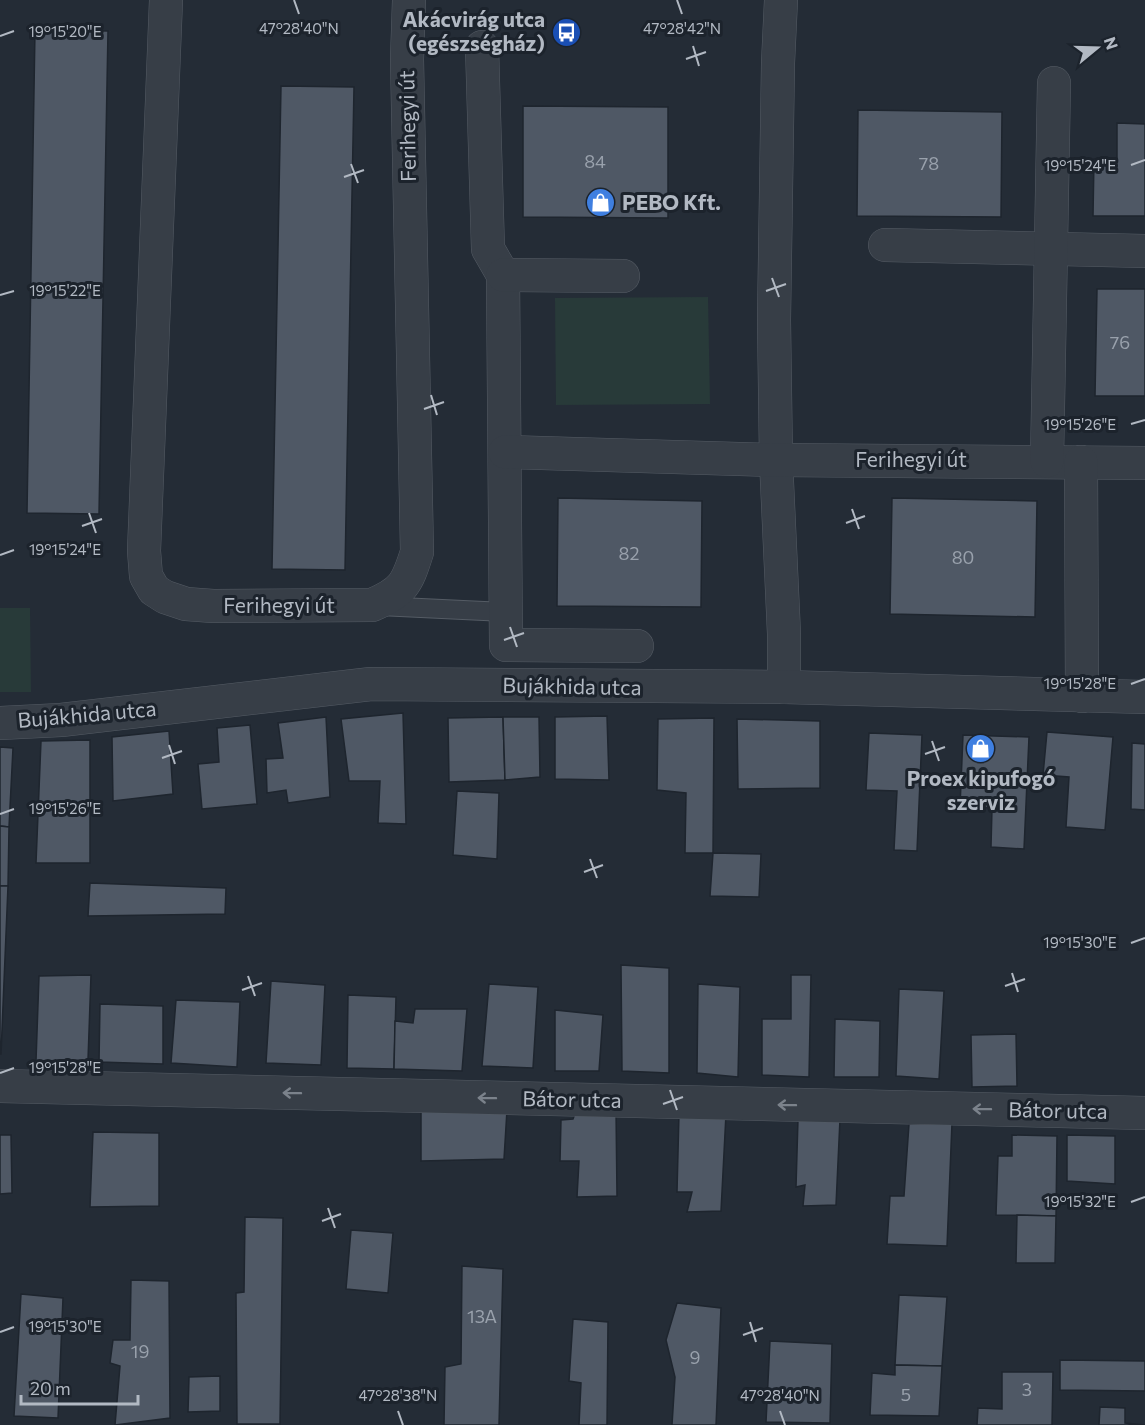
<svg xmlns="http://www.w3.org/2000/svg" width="1145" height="1425" font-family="Commissioner,sans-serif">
	<rect width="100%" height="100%" fill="#242c36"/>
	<g fill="#283a39">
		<path d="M708,297L710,404L556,405L555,298Z"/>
		<path d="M0,608H30L31,692H0Z"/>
	</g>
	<g fill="#4f5865" stroke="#1e252e" stroke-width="1.5">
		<path d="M35,30L108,31L99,514L27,513Z"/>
		<path d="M281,86L354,87L345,570L272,569Z"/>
		<path d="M523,106L668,107V218L523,217Z"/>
		<path d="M858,110L1002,112L1001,217L857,216Z"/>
		<path d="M1117,123L1145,124V216H1093L1094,159H1117Z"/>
		<path d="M1097,289H1145V396H1095Z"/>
		<path d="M558,498L702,501L701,607L557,606Z"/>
		<path d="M892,498L1037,501L1035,617L890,614Z"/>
		<path d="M403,713L406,824L378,823L380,781H349L341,719Z"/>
		<path d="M607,716L609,780L555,779V717Z"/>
		<path d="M326,717L330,797L288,803L286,790L267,793L266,759L283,758L278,723Z"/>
		<path d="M503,717L505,780L449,782L448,718Z"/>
		<path d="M503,717H539L540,777L505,780Z"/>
		<path d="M714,718L713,853H685L686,793L657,790L658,719Z"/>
		<path d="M737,719L820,721V788L738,789Z"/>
		<path d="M250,725L257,804L202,809L198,764L219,762L217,728Z"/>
		<path d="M169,731L173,794L113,801L112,737Z"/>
		<path d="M1047,732L1113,737L1105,830L1066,827L1069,777L1043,775Z"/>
		<path d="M869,733L922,735L917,851L894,850L897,791L866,790Z"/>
		<path d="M963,735L1029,737L1024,849L991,847L992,808L960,807Z"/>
		<path d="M90,740V863H36L41,741Z"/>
		<path d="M1132,743L1145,744V810L1131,809Z"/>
		<path d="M0,747L13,748L9,827L0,826Z"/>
		<path d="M457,791L499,793L497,859L453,855Z"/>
		<path d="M0,826L9,827L8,886H0Z"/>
		<path d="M713,853L761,854L759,897L710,896Z"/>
		<path d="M90,883L226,888L225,914L88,916Z"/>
		<path d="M0,886H8L1,1054H0Z"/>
		<path d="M621,965L669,968V1073L622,1071Z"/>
		<path d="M91,975L88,1060L36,1061L39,976Z"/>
		<path d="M791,975H811L809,1077L762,1075V1019H791Z"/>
		<path d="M271,981L325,985L321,1065L266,1063Z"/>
		<path d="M489,984L538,987L533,1068L482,1066Z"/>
		<path d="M698,984L740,987L738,1077L697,1073Z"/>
		<path d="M899,989L944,991L939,1079L896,1076Z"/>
		<path d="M348,995L396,997L394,1069L347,1068Z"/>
		<path d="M176,1000L240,1002L237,1067L171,1063Z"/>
		<path d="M100,1004L163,1006V1064L99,1062Z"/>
		<path d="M415,1009H467L462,1071L394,1069L395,1021L413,1023Z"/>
		<path d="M555,1010L603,1015L599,1071H555Z"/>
		<path d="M835,1019L880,1021L879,1077H834Z"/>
		<path d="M1016,1034L1017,1086L972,1087L971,1035Z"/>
		<path d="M421,1109L507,1110L504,1159L421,1161Z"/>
		<path d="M616,1110L617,1196L577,1197L579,1161H560L561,1120L573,1119L576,1111Z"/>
		<path d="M679,1113L726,1114L721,1211L687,1212L692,1192H677Z"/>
		<path d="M798,1119H840L836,1205L803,1206L805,1185L796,1187Z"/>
		<path d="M952,1123L947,1246L887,1244L890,1196H904L909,1124Z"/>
		<path d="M93,1132L159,1133V1206L90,1207Z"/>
		<path d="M0,1135H11L12,1193L0,1194Z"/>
		<path d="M1012,1135L1057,1136L1056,1216L996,1215L998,1156H1012Z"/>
		<path d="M1067,1135L1115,1136V1184L1067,1181Z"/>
		<path d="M1017,1215L1056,1216L1055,1263H1016Z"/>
		<path d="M245,1217L283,1218L280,1424H237L236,1293L244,1292Z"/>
		<path d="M351,1230L393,1233L388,1293L346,1289Z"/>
		<path d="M462,1266L503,1269L499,1425H444L445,1367L461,1364Z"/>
		<path d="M131,1280L169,1281L170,1418L115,1425L120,1366L110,1363L113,1340H130Z"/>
		<path d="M21,1294L63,1298L58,1418L14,1416Z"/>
		<path d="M899,1295L947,1297L942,1366L895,1365Z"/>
		<path d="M677,1303L721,1308L716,1425H672L675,1377L666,1340Z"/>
		<path d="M573,1319L608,1322L607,1425H579L581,1383L569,1381Z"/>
		<path d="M770,1341L832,1344L830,1423L766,1422Z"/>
		<path d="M1060,1360L1145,1361V1391L1060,1390Z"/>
		<path d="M895,1365L942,1366L939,1416L870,1415L872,1373L895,1375Z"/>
		<path d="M1002,1372H1053L1052,1425H977L978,1408L1002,1409Z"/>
		<path d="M220,1376V1411L188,1412L189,1377Z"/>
		<path d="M1100,1407L1125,1408V1423L1145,1425H1099Z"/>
	</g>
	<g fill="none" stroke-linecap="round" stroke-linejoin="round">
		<defs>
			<path id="service" d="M379,606L505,612"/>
			<g id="minor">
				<path d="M166,0L144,551L146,576L154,590L165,597L186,604L213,606L372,605C403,592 407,584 417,552L407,59L409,0"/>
				<path d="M781,0L778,63L774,320L776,460L784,634V687"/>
				<path d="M482,47L488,249L503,275L506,645L637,646"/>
				<path d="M885,245L1145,251"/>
				<path d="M503,275L623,276"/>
				<path d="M505,452L776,460L1145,463"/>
				<path d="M1047,461L1054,83"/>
				<path d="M1081,462L1082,696"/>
				<path d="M0,723L61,720L371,684L784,687L1145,697"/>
				<path d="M0,1086L1145,1113"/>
			</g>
		</defs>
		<use href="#service" stroke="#555c65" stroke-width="20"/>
		<use href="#minor" stroke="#555c65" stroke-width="34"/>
		<use href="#service" stroke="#373e47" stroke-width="18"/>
		<use href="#minor" stroke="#373e47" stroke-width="33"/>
	</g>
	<defs><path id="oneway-shaft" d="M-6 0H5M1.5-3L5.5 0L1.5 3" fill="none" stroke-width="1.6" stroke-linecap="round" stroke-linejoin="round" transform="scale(1.5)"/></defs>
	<g stroke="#7b828b">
		<use href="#oneway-shaft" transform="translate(292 1093) rotate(-179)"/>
		<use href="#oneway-shaft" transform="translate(487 1098) rotate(-179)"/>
		<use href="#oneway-shaft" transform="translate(787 1105) rotate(-179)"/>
		<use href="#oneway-shaft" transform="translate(982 1109) rotate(-179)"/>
	</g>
	<path fill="none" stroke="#b2b9c3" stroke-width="2" d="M294,0L299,14M677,0L682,14M0,36L14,31M693,46L699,66M686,59L706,52M351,164L358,183M1131,165L1145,160M344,177L364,170M772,278L779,297M766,291L786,284M0,295L14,291M431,395L437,415M424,409L444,402M1131,424L1145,420M852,509L859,529M89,513L96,533M846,523L865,516M82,526L102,519M0,555L14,550M510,627L517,647M504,640L524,633M1131,684L1145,679M932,741L939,761M169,745L175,764M925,754L945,747M162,758L182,751M0,814L14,809M590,859L597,878M584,872L603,865M1131,943L1145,938M1012,973L1018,992M248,976L255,996M1005,986L1025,979M242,990L262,983M0,1073L14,1068M670,1090L677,1110M663,1104L683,1097M1131,1202L1145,1197M328,1208L335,1228M322,1221L341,1214M750,1322L756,1342M0,1332L14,1327M743,1335L763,1328M398,1411L403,1425M780,1411L785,1425"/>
	<defs>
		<symbol id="bus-disc" viewBox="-11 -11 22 22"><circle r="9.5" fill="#1a4fb4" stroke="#1c232c"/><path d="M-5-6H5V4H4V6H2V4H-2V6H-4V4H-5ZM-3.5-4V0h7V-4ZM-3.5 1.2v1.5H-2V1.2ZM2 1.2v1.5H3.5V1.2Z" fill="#fff"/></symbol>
		<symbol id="shop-disc" viewBox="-11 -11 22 22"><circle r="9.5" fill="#3f7fe0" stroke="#1c232c"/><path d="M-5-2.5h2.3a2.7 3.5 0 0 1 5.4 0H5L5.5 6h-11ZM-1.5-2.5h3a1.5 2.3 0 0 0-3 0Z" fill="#fff"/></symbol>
	</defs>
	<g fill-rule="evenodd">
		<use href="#bus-disc" x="550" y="16" width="33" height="33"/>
		<use href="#shop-disc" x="584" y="186" width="33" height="33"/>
		<use href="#shop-disc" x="964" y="732" width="33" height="33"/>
	</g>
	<g text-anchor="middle" stroke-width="6" stroke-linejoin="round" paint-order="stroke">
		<g font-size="18" fill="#99a1ac">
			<text x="595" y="168">84</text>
			<text x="929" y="170">78</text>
			<text x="1120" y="349">76</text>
			<text x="629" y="560">82</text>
			<text x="963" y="564">80</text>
			<text x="482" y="1323">13A</text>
			<text x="140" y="1358">19</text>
			<text x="695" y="1364">9</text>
			<text x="1027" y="1396">3</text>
			<text x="906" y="1401">5</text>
		</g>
		<g font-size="21" font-weight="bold" fill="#b2b9c3" stroke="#1c232c" text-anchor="end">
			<text x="545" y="27">Akácvirág utca<tspan x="545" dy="24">(egészségház)</tspan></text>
			<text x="622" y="210" text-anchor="start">PEBO Kft.</text>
			<text x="981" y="786" text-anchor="middle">Proex kipufogó<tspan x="981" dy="24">szerviz</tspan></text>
		</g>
		<g font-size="21" fill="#b2b9c3" stroke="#1c232c">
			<text transform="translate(408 126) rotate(-91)" y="7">Ferihegyi út</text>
			<text x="911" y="467">Ferihegyi út</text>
			<text x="279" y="613">Ferihegyi út</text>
			<text transform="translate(572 687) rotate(1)" y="7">Bujákhida utca</text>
			<text transform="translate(87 715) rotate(-5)" y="7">Bujákhida utca</text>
			<text transform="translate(572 1100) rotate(1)" y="7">Bátor utca</text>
			<text transform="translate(1058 1111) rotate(1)" y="7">Bátor utca</text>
		</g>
	</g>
	<g font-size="15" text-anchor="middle" fill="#b2b9c3" stroke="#1c232c" stroke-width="6" stroke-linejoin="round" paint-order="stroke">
		<text x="299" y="34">47°28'40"N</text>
		<text x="682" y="34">47°28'42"N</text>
		<text x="65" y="37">19°15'20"E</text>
		<text x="1080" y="171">19°15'24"E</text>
		<text x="65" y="296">19°15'22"E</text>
		<text x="1080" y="430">19°15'26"E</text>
		<text x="65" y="555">19°15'24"E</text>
		<text x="1080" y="689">19°15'28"E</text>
		<text x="65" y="814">19°15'26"E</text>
		<text x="1080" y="948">19°15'30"E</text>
		<text x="65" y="1073">19°15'28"E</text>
		<text x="1080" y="1207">19°15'32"E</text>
		<text x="65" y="1332">19°15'30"E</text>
		<text x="398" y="1401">47°28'38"N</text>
		<text x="780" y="1401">47°28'40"N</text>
	</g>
	<g transform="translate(1097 48) rotate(71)" stroke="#1c232c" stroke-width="4.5" paint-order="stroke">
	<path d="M0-4.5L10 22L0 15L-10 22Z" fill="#b2b9c3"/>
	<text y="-9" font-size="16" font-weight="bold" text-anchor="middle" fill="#b2b9c3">N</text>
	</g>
	<path d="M21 1395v9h117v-9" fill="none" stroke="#b2b9c3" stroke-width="3"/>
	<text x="30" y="1395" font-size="18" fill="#b2b9c3" stroke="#1c232c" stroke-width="4.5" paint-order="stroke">20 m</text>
</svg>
